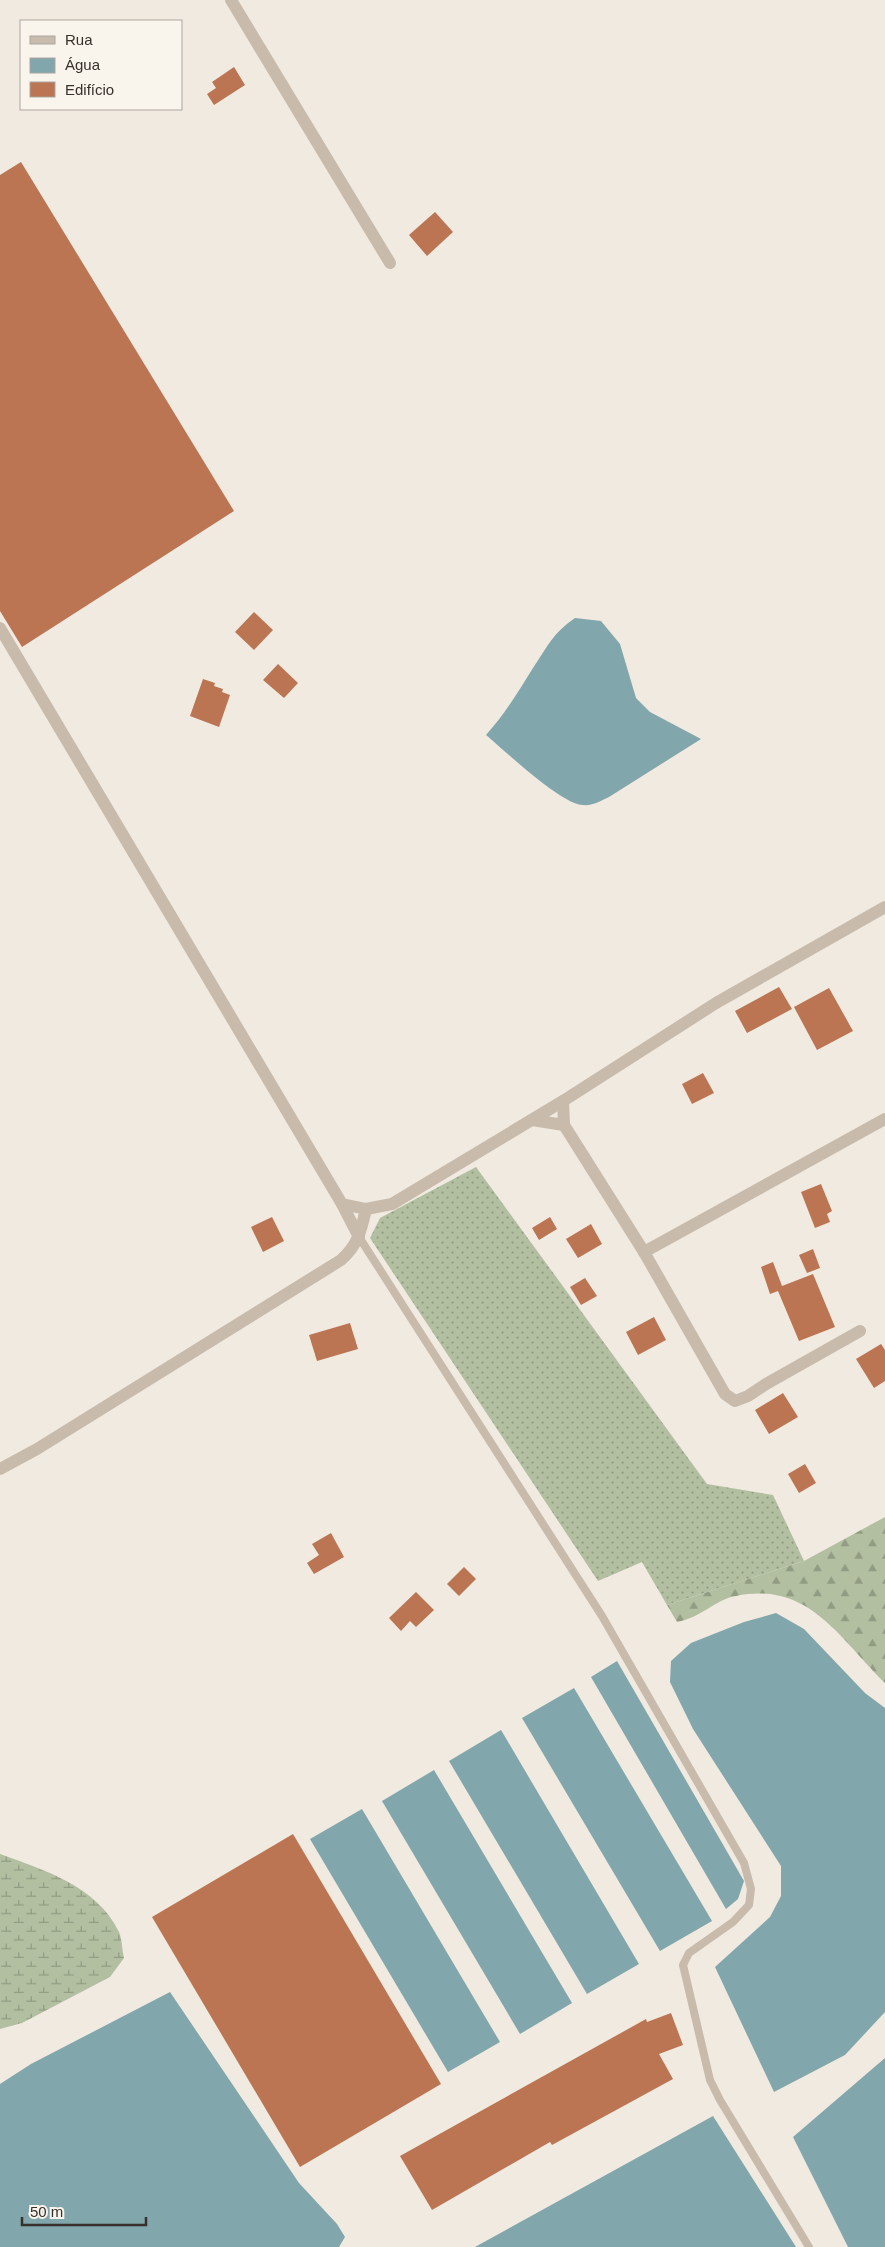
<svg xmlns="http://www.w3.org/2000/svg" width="885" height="2247" font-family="Helvetica,sans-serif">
	<defs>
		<pattern id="grass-dots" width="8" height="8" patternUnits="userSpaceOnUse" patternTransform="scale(1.25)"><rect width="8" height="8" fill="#b2bfa1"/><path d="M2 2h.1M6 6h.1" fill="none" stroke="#929c83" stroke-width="1.8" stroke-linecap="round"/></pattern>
		<pattern id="forest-firs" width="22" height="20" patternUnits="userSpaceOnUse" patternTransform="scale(1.25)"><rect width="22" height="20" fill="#b2bfa1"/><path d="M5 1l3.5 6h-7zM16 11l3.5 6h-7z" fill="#929c83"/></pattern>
		<pattern id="wetland-marsh" width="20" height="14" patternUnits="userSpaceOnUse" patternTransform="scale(1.25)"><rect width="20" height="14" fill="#b2bfa1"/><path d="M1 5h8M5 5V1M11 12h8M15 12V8" fill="none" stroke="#929c83"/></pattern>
	</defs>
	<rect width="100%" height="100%" fill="#f1eae0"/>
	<path fill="url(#grass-dots)" d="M476,1167L707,1484L773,1495L804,1561L667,1605L642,1562L598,1581L370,1238L380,1218Z"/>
	<path fill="url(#forest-firs)" d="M885,1517V1683C839,1638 809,1581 736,1596C716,1599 701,1618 677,1622L667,1605L804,1561Z"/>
	<path fill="url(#wetland-marsh)" d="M0,1854C44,1870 97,1886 119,1932C122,1939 122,1950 124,1958L110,1977L22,2023L0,2029Z"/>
	<g fill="#81a6ac">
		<path d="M575,618L601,621L620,644L636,698L650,712L701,739L609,797C600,801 593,806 583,805C562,805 505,751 486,735C505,714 518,692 533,668C548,646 552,634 575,618Z"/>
		<path d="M776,1613L804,1629L865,1693L885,1708V2012L845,2055L774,2092L715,1967L770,1917L781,1896V1866L693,1729L670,1682L671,1661L691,1643L744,1622Z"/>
		<path d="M617,1661L744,1881L738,1899L726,1909L591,1677Z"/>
		<path d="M574,1688L712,1921L660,1951L522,1718Z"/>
		<path d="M501,1730L639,1964L587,1994L449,1761Z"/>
		<path d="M434,1770L572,2003L520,2034L382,1801Z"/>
		<path d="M362,1809L500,2042L448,2072L310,1839Z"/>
		<path d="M170,1992L299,2183L337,2224L345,2237L339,2247H0V2084L31,2064Z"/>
		<path d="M885,2058V2247H848L793,2137Z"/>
		<path d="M713,2116L796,2247H475Z"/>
	</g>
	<g fill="#bb7553">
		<path d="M234,67L245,85L214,105L207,94L216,88L212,82Z"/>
		<path d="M21,162L234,511L22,647L0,611V175Z"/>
		<path d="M435,212L453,232L427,256L409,235Z"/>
		<path d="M254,612L273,630L254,650L235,632Z"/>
		<path d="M278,664L298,683L284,698L263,680Z"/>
		<path d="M203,679L215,683L214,686L223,689L222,692L230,695L219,727L190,716Z"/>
		<path d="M779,987L792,1009L747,1033L735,1011Z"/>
		<path d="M829,988L853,1031L817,1050L794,1007Z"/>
		<path d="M703,1073L714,1093L692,1104L682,1084Z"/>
		<path d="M821,1184L832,1211L827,1214L830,1222L815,1228L801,1192Z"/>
		<path d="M272,1217L284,1241L263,1252L251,1227Z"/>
		<path d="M550,1217L557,1229L539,1240L532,1228Z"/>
		<path d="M591,1224L602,1244L578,1258L566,1239Z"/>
		<path d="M813,1249L820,1268L807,1273L799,1255Z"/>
		<path d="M773,1262L782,1286L813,1274L835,1327L799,1341L778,1291L770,1294L761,1267Z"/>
		<path d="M585,1278L597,1296L581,1305L570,1287Z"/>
		<path d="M654,1317L666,1340L638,1355L626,1332Z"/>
		<path d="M350,1323L358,1349L317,1361L309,1335Z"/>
		<path d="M881,1344L885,1350V1381L874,1388L856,1359Z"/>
		<path d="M783,1393L798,1417L769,1434L755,1410Z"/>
		<path d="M805,1464L816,1483L799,1493L788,1474Z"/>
		<path d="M331,1533L344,1557L314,1574L307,1563L319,1555L312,1544Z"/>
		<path d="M464,1567L476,1579L459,1596L447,1584Z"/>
		<path d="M416,1592L434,1610L416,1627L410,1621L401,1631L389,1618Z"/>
		<path d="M293,1834L441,2084L300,2167L152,1917Z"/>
		<path d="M671,2013L683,2045L659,2054L673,2079L552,2145L550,2142L432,2210L400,2156L646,2019L647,2022Z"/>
	</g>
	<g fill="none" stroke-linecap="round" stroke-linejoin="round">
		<path stroke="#c8bbac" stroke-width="8" d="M359,1237L602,1616L744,1863L751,1889L749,1905L733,1922L689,1953L683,1965L710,2080L720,2100L809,2247"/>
		<g stroke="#c8bbac" stroke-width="12">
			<path d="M231,0L390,263"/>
			<path d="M0,628L342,1204L359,1237"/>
			<path d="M563,1101L564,1125L644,1252L725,1394L735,1401L748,1396L766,1384L860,1331"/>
			<path d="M532,1120L564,1125"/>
			<path d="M342,1204L366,1209L392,1204L563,1101L716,1003L885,907"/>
			<path d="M644,1252L885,1119"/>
			<path d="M0,1469L37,1449L341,1260C358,1245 361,1231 366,1209"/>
		</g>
	</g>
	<rect x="20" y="20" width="162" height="90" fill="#f9f4ec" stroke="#aba69f"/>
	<rect x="30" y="36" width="25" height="8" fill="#c8bbac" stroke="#aba69f"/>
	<text x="65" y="45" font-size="15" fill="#37302b">Rua</text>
	<rect x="30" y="58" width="25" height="15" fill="#81a6ac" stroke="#aba69f"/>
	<text x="65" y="70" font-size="15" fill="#37302b">Água</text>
	<rect x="30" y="82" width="25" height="15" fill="#bb7553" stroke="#aba69f"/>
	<text x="65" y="95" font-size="15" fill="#37302b">Edifício</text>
	<path d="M22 2217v8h124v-8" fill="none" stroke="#37302b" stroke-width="2.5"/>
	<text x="30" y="2217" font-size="15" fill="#37302b" stroke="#f9f4ec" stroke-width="4" paint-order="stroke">50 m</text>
</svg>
